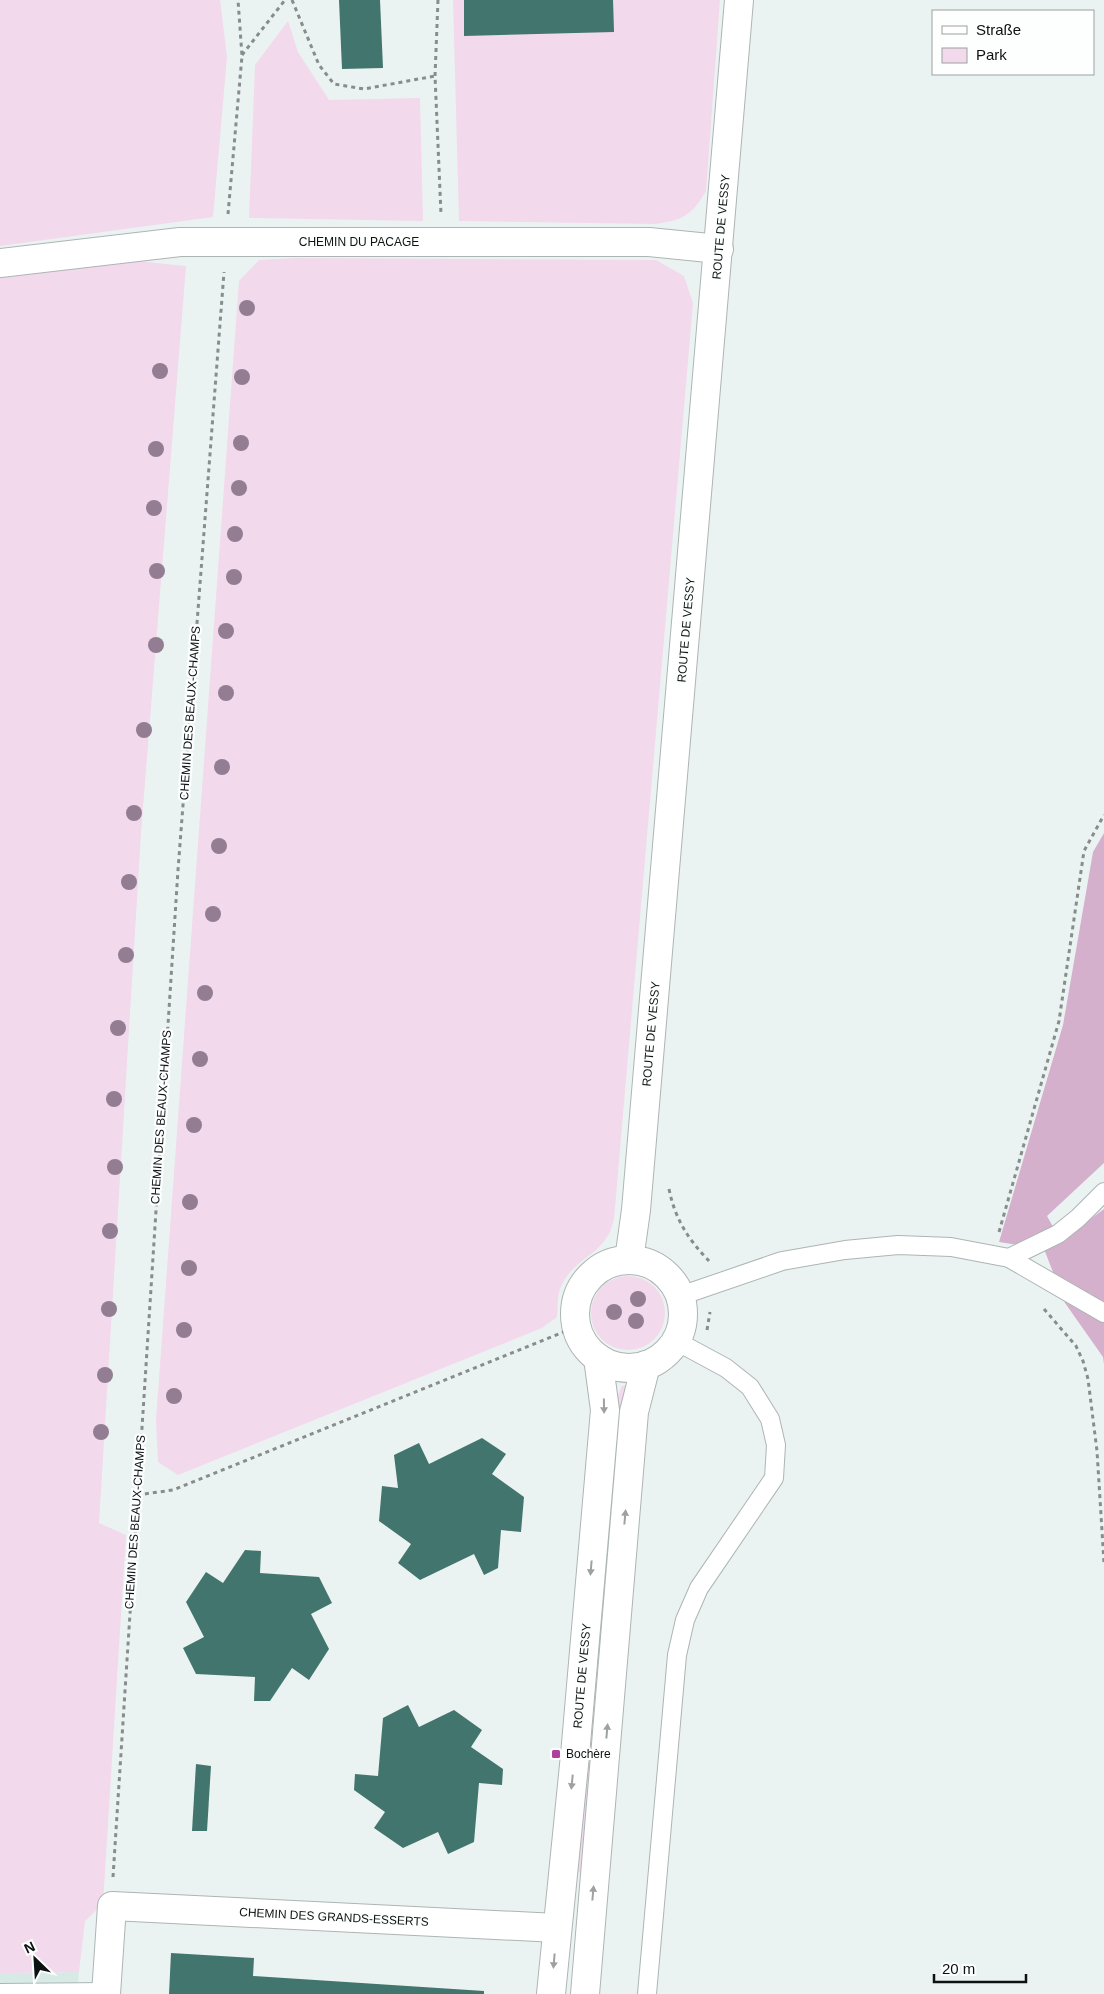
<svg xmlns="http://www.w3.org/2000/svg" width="1104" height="1994" font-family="Helvetica,sans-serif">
	<rect width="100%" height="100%" fill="#ebf3f2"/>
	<path fill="#d8eae6" d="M79,1972L77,1994H0V1973Z"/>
	<g fill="#f2d9ec">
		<path d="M0,0H220L227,57L213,217L0,246Z"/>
		<path d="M453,0H720L706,191C691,216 683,220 655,224L459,221Z"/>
		<path d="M288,21L298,52L329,100L420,98L423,221L249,218L255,65Z"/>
		<path d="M296,258L656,260L684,276L693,303L614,1219C612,1225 611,1232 607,1237C594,1258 571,1261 560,1289C557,1297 558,1308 557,1317L542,1328L178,1475L158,1462L156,1420L239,281L259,260Z"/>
		<path d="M137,261L186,266L141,833L99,1523L126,1535L103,1904L85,1921L79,1972L0,1973V278Z"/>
		<circle cx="628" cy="1313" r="37"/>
		<path d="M629,1385L584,1872L580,1873L576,1871L614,1404L622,1386Z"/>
	</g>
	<path fill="#d4b0cc" d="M1104,833V1163L1047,1216L1061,1241L1104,1209V1364L1103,1357L1065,1303L1044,1249L999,1242L1063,1025L1093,852Z"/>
	<g fill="#42756d">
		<path d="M339,0H380L383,68L342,69Z"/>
		<path d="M464,0H613L614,32L464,36Z"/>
		<path d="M482,1438L506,1454L492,1474L524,1497L521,1532L501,1530L498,1568L484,1575L474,1554L420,1580L398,1563L411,1544L379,1521L382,1486L398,1488L394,1455L419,1443L429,1464Z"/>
		<path d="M245,1550L261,1551L260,1573L319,1577L332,1603L311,1614L329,1649L309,1680L292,1668L270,1701H254L255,1677L196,1674L183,1648L204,1637L186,1602L206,1572L223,1583Z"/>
		<path d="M408,1705L419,1727L454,1710L482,1730L471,1747L503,1769L502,1785L479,1783L474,1842L448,1854L438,1832L403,1848L374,1828L385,1812L354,1790L355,1774L378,1776L383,1718Z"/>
		<path d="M196,1764L211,1766L207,1831H192Z"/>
		<path d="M171,1953L254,1958L253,1976L484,1991V1994H169Z"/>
	</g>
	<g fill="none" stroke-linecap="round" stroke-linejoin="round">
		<defs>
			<g id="lane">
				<path d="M1009,1258L1058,1234L1078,1218L1104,1192"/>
				<path d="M680,1296L782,1261L845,1250L898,1245L951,1247L1009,1258L1104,1313"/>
				<path d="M0,1993L106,1992"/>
				<path d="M647,1994L677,1655L685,1620L699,1588L774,1478L776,1445L770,1419L750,1387L726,1368L676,1341"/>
			</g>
			<g id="street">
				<path d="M0,263L180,242H649L719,249"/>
				<path d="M106,1994L112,1906L557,1928"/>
			</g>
			<g id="secondary">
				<path d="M629,1260L636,1210L739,0"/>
				<circle cx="629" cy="1314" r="54"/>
				<path d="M551,1994L575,1755L605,1410L598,1358"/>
				<path d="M585,1994L634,1412L646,1365"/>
			</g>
		</defs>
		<use href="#lane" stroke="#adb5b4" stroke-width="20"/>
		<use href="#street" stroke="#adb5b4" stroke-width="30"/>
		<use href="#secondary" stroke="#adb5b4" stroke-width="30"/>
		<g stroke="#878d8c" stroke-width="3" stroke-dasharray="4 4" stroke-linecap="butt">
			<path d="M292,0L319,65L334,84L364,89L435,76"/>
			<path d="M438,0L435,76L441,214"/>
			<path d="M242,55L285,0"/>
			<path d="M228,214L242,56L238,0"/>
			<path d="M669,1189C675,1219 688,1239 709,1261"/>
			<path d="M999,1232L1059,1021L1084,851L1104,815"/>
			<path d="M1044,1309L1076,1346L1083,1361L1088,1379L1097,1451L1104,1563"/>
			<path d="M707,1330L710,1312"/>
			<path d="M137,1495L173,1490L576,1327"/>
			<path d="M113,1877L178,870L224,272"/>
		</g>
		<use href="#lane" stroke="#fff" stroke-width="18"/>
		<use href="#street" stroke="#fff" stroke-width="28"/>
		<use href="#secondary" stroke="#fff" stroke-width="28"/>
	</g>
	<g fill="#927d92">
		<circle cx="247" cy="308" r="8"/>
		<circle cx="160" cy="371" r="8"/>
		<circle cx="242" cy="377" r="8"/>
		<circle cx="241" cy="443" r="8"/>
		<circle cx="156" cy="449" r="8"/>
		<circle cx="239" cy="488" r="8"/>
		<circle cx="154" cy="508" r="8"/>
		<circle cx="235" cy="534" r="8"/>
		<circle cx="157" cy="571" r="8"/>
		<circle cx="234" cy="577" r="8"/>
		<circle cx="226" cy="631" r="8"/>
		<circle cx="156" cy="645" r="8"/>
		<circle cx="226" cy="693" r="8"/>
		<circle cx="144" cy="730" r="8"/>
		<circle cx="222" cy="767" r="8"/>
		<circle cx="134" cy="813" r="8"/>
		<circle cx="219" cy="846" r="8"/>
		<circle cx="129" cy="882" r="8"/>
		<circle cx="213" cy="914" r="8"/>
		<circle cx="126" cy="955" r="8"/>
		<circle cx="205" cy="993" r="8"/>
		<circle cx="118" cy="1028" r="8"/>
		<circle cx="200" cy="1059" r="8"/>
		<circle cx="114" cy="1099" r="8"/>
		<circle cx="194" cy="1125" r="8"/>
		<circle cx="115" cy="1167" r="8"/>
		<circle cx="190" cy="1202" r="8"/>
		<circle cx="110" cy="1231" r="8"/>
		<circle cx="189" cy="1268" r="8"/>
		<circle cx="638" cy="1299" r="8"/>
		<circle cx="109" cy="1309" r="8"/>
		<circle cx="614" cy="1312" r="8"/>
		<circle cx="636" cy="1321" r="8"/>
		<circle cx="184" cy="1330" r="8"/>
		<circle cx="105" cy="1375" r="8"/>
		<circle cx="174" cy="1396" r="8"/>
		<circle cx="101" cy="1432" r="8"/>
	</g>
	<defs><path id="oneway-solid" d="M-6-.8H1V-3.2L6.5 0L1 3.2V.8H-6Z" transform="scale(1.25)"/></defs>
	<g fill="#9fa0a0">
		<use href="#oneway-solid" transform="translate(604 1406) rotate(89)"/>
		<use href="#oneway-solid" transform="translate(625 1517) rotate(-85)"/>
		<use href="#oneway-solid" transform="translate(591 1568) rotate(95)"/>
		<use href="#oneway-solid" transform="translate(607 1731) rotate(-85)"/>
		<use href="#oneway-solid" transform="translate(572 1782) rotate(96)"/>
		<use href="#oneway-solid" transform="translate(593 1893) rotate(-85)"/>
		<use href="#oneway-solid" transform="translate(554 1961) rotate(95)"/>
	</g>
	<rect fill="#ae409e" stroke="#fdffff" stroke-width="2" x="551" y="1749" width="10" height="10" rx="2.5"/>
	<g text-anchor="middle" stroke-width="4.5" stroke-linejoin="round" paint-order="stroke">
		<g font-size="12" fill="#0e1111" stroke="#fdffff">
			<text transform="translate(721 227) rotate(-85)" y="4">ROUTE DE VESSY</text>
			<text x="359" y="246">CHEMIN DU PACAGE</text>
			<text transform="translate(686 630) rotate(-85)" y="4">ROUTE DE VESSY</text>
			<text transform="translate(190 713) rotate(-86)" y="4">CHEMIN DES BEAUX-CHAMPS</text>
			<text transform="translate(651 1034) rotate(-85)" y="4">ROUTE DE VESSY</text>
			<text transform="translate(161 1117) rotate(-86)" y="4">CHEMIN DES BEAUX-CHAMPS</text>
			<text transform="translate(135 1522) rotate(-86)" y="4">CHEMIN DES BEAUX-CHAMPS</text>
			<text transform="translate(582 1676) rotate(-85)" y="4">ROUTE DE VESSY</text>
			<text transform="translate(334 1917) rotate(3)" y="4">CHEMIN DES GRANDS-ESSERTS</text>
		</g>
		<g font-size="12" fill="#0e1111" stroke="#fdffff" text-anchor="start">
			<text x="566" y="1758">Bochère</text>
		</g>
	</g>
	<rect x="932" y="10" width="162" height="65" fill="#fdffff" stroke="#9da0a0"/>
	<rect x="942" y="26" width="25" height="8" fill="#ffffff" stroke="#9da0a0"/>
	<text x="976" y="35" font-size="15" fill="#0e1111">Straße</text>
	<rect x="942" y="48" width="25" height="15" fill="#f2d9ec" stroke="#9da0a0"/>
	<text x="976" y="60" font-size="15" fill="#0e1111">Park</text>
	<g transform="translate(35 1959) rotate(335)" stroke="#fdffff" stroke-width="4" paint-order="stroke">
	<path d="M0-4L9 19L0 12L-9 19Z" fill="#0e1111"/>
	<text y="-8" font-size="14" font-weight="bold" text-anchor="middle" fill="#0e1111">N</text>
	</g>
	<path d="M934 1974v8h92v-8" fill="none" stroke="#0e1111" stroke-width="2.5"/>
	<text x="942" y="1974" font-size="15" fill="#0e1111" stroke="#fdffff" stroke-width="4" paint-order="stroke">20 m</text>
</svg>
